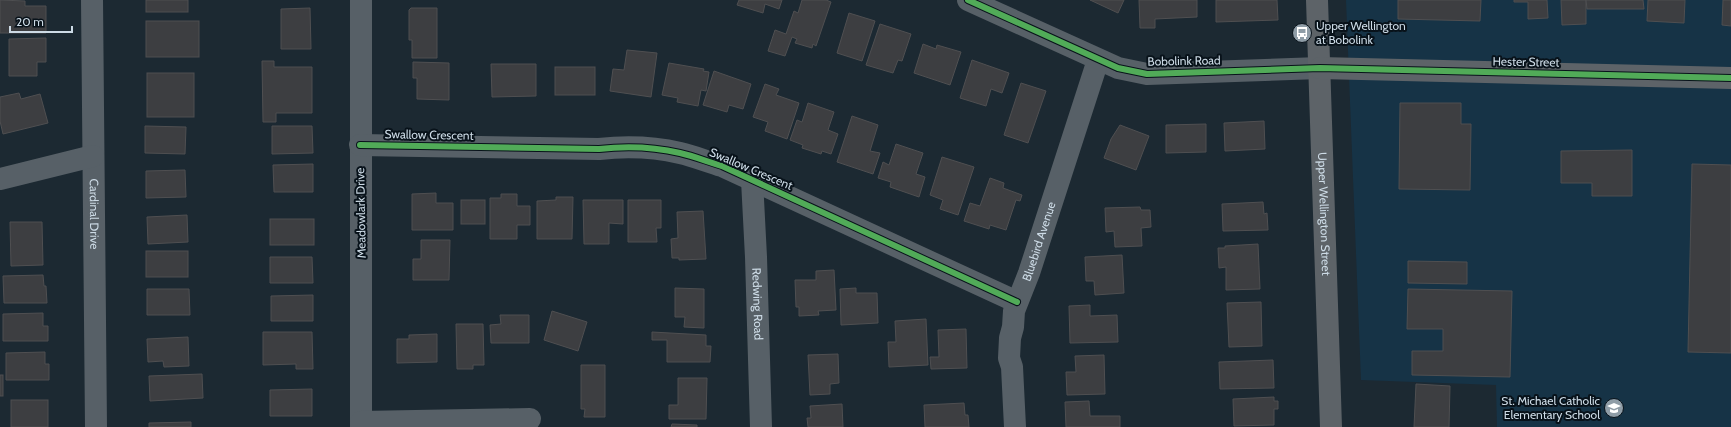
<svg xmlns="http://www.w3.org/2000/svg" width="1731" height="427" font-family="Cabin,sans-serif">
	<rect width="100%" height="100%" fill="#1c2932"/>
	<path fill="#163346" d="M1346,0H1731V427H1497L1496,385L1361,380Z"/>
	<g fill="#3d3e41" stroke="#4f4f51">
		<path d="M0,0L25,1V6H46V33H0Z"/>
		<rect x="146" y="0" width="42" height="12"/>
		<path d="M739,0H782L779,9L765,4L763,13L737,5Z"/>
		<path d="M802,0H826L831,2L816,46L813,44L812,48L795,43L797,39L792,37L785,56L768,51L775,30L786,34L794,11L798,13Z"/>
		<path d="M1090,0H1124L1118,13Z"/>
		<path d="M1139,0H1197V17L1155,19V28H1140Z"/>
		<path d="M1216,0H1277L1278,20L1216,22Z"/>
		<path d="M1398,0H1481L1480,21L1398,19Z"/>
		<path d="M1514,0H1547L1548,18L1528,19V2H1514Z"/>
		<path d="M1561,0H1586V24L1562,25Z"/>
		<path d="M1586,0H1643L1644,9H1587Z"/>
		<path d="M1648,0H1685L1684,23L1647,21Z"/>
		<path d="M1723,0H1731V26L1722,25Z"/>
		<path d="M310,8L311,49H281V9Z"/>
		<path d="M411,8H437V58H412V40H409V10Z"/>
		<path d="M849,13L875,21L862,61L837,53Z"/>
		<rect x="146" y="21" width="53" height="36"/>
		<path d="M880,24L911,34L902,61L898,60L893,73L866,65Z"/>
		<path d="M46,38V62H37V76H9V39Z"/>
		<path d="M923,44L936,49L937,45L961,52L950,85L914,73Z"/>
		<path d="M627,50L657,53L651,97L610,91L613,69L624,70Z"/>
		<path d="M972,60L1009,73L1002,93L991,89L986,106L960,98Z"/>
		<path d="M262,61H274V67H312V113H276V122H263Z"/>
		<path d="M413,62L449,63V100L417,99V78H413Z"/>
		<path d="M669,63L704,69L703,71L709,72L706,91L701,90L698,106L677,102L678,98L662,95Z"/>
		<path d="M491,64H536V96L492,97Z"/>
		<rect x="555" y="67" width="40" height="28"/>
		<path d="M714,71L751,84L743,109L729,105L727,112L703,105Z"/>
		<rect x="147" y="73" width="47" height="44"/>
		<path d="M1021,83L1046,91L1028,143L1004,135Z"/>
		<path d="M765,84L779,89L776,95L799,103L787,139L765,131L768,122L753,117Z"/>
		<path d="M19,93L21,99L40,94L48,123L3,134L0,121V97Z"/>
		<path d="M808,103L834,112L828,130L838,134L831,154L822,151L821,154L802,148L803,145L790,140L797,120L802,122Z"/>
		<path d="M1400,103H1461V124H1471L1470,190L1399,189Z"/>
		<path d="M852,116L878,125L870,151L880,153L873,174L837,162Z"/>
		<path d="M1264,121L1265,149L1225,151L1224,123Z"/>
		<path d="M1206,124V152L1166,153V125Z"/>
		<path d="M1120,125L1149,136L1136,170L1104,158L1111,139Z"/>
		<path d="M145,126L186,127L185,154L145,153Z"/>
		<path d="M272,126H312L313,153L272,154Z"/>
		<path d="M896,144L923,153L916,174L925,177L919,197L890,187L891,182L878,178L883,162L889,165Z"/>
		<path d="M1632,150V196H1592V183H1561V151Z"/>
		<path d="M942,157L974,167L958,215L940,209L943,200L930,195Z"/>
		<path d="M313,164V192H274L273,165Z"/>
		<path d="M1692,164L1731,165V353L1688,352Z"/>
		<path d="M185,170L186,197L146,198V171Z"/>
		<path d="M990,178L1004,183L1003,188L1022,195L1020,201L1016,200L1006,230L990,225L989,229L964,221L970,203L980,206Z"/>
		<path d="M436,193V203H453V230H412V194Z"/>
		<path d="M501,194H517V206H530V225H517V239H490V198H501Z"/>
		<path d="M556,197H573L572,239H537V201L556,200Z"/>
		<rect x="461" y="200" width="24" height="24"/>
		<path d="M583,200H623V224L609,223V244H584Z"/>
		<path d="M628,200H661V228H656L657,242H628Z"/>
		<path d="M1263,202L1264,214L1267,213L1268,230L1223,231L1222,204Z"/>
		<path d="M1140,207L1141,210H1150L1151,227L1141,228L1142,246L1115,247L1114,231L1106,232L1105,208Z"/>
		<path d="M703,211L706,259L679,260V258H672L671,239L678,238L677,212Z"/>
		<path d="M187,215L188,242L148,244L147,217Z"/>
		<rect x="270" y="219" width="44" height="26"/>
		<path d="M10,222H42L43,265L11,266Z"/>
		<path d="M421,240H450L449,280H413V259H421Z"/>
		<path d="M1258,244L1260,289L1226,290V267L1219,268L1218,248H1225V246Z"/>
		<rect x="146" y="251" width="42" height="26"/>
		<path d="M1122,255L1124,293L1095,295L1094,281H1086L1085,257Z"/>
		<path d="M270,257H312L313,283H270Z"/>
		<path d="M1408,261L1467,262V284L1408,283Z"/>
		<path d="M834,270L836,310L818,311L819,315L799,316V307H796L795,280H816V271Z"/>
		<path d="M43,275L44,286H46L47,303H4L3,276Z"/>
		<path d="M675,288L704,289V328L684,327L685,317H675Z"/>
		<path d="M856,288V293H877L878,323L841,325L840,289Z"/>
		<path d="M147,289H189L190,315H147Z"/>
		<path d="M1408,289L1512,291L1510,377L1412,375V351H1443V329H1407Z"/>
		<path d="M313,295V321H271V296Z"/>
		<path d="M1261,302L1262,346L1229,347L1227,303Z"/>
		<path d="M1090,305V316L1117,315L1118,342L1070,343L1069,306Z"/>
		<path d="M552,311L587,322L578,351L544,340Z"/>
		<path d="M43,313V326H48V341H3V314Z"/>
		<path d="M500,315H529V343H491L490,325L501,324Z"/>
		<path d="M926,319L928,365L889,367L888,342H896L895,321Z"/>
		<path d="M456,324H483L484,365H473V369H457Z"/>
		<path d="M966,329L967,368L931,369L930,357H939L938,330Z"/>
		<path d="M263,332H312L313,369H296V364L263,365Z"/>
		<path d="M652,332L706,335V346H711L710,362H667V340H652Z"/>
		<path d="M437,334V362L397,363V339H409V335Z"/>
		<path d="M188,337L189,366L164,367L163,361L148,362L147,339Z"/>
		<path d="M45,352V364H49V380H6V353Z"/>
		<path d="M838,354L839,383L830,384V394L810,395L808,355Z"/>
		<path d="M1104,355L1105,394L1067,395L1066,372H1076L1075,356Z"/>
		<path d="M1273,360L1274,388L1220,389L1219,362Z"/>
		<path d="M581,365H605V417H584L585,409H581Z"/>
		<path d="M202,374L203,398L150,401L149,376Z"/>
		<rect x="0" y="375" width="3" height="21"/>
		<path d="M678,378H707L706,419H669V405H678Z"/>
		<path d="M1416,384L1450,386L1449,427H1414Z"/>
		<path d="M312,389V416H270V390Z"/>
		<path d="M1274,397V401H1278V409H1274V425L1234,426L1233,399Z"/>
		<rect x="11" y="400" width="37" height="27"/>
		<path d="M1089,401L1090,416H1120V427H1066L1065,402Z"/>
		<path d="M964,403L965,415H968L969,427H925L924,405Z"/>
		<path d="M842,404L843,427H808L807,418H811L810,406Z"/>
		<path d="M191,422V427H149V423Z"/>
		<path d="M672,424L697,425V427H671Z"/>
	</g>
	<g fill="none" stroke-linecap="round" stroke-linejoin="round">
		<g stroke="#576067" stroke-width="22">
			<path id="s1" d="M92,0L96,427"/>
			<path d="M361,0V427"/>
			<path d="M968,0L1118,68L1147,74L1320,68"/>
			<path d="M360,145L599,149C626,146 654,147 680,153C694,156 708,162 722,166L1017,302"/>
			<path d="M0,179L93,156"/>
			<path id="s2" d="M752,180L756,257L761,427"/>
			<path d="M361,422L530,419"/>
			<path id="s3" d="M1015,427L1012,367L1009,358L1010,338L1013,327L1014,311L1029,273L1098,60"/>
		</g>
		<g stroke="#5d6368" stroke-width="22">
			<path id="s4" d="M1317,0L1331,427"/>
			<path d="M1320,68L1731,78"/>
		</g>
		<defs>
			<g id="cycleway">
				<path d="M968,0L1118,68L1147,74L1320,68L1731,78"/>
				<path d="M360,145L599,149C626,146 654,147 680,153C694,156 708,162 722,166L1017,302"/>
			</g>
		</defs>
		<use href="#cycleway" stroke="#08121a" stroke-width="8"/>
		<use href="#cycleway" stroke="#51ab58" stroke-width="6"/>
	</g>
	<defs>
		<symbol id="bus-disc" viewBox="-11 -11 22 22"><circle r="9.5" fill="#8f9da7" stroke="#08121a"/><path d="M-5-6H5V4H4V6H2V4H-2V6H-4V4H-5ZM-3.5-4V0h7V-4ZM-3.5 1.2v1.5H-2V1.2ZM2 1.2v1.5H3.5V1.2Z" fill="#fff"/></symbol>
		<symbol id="school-disc" viewBox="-11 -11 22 22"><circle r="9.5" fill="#8f9da7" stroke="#08121a"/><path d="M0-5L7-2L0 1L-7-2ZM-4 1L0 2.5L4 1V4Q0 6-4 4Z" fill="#fff"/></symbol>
	</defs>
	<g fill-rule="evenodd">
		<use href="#bus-disc" x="1291" y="22" width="22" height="22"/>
		<use href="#school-disc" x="1603" y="397" width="22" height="22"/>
	</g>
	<g text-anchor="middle" stroke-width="4" stroke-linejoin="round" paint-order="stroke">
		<g font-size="12" fill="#cddbe6" stroke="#08121a" text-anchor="start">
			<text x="1316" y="30">Upper Wellington<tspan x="1316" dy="14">at Bobolink</tspan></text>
			<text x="1600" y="405" text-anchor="end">St. Michael Catholic<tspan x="1600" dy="14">Elementary School</tspan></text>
		</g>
		<g font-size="12" fill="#cddbe6" stroke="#08121a">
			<text transform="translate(1184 61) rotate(-1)" y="4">Bobolink Road</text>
			<text transform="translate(1526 62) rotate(1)" y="4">Hester Street</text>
			<text transform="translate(429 135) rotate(1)" y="4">Swallow Crescent</text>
			<text transform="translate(751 169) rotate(23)" y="4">Swallow Crescent</text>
			<text transform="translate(361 213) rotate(-91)" y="4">Meadowlark Drive</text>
			<text dy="4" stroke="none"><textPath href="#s4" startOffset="214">Upper Wellington Street</textPath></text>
			<text dy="4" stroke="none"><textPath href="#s1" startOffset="214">Cardinal Drive</textPath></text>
			<text dy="4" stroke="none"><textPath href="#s3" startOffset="191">Bluebird Avenue</textPath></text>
			<text dy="4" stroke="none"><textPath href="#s2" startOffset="124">Redwing Road</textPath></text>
		</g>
	</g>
	<path d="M10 26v6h62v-6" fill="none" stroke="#cddbe6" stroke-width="2"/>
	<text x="16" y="26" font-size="12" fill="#cddbe6" stroke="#08121a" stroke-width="3" paint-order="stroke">20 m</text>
</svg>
